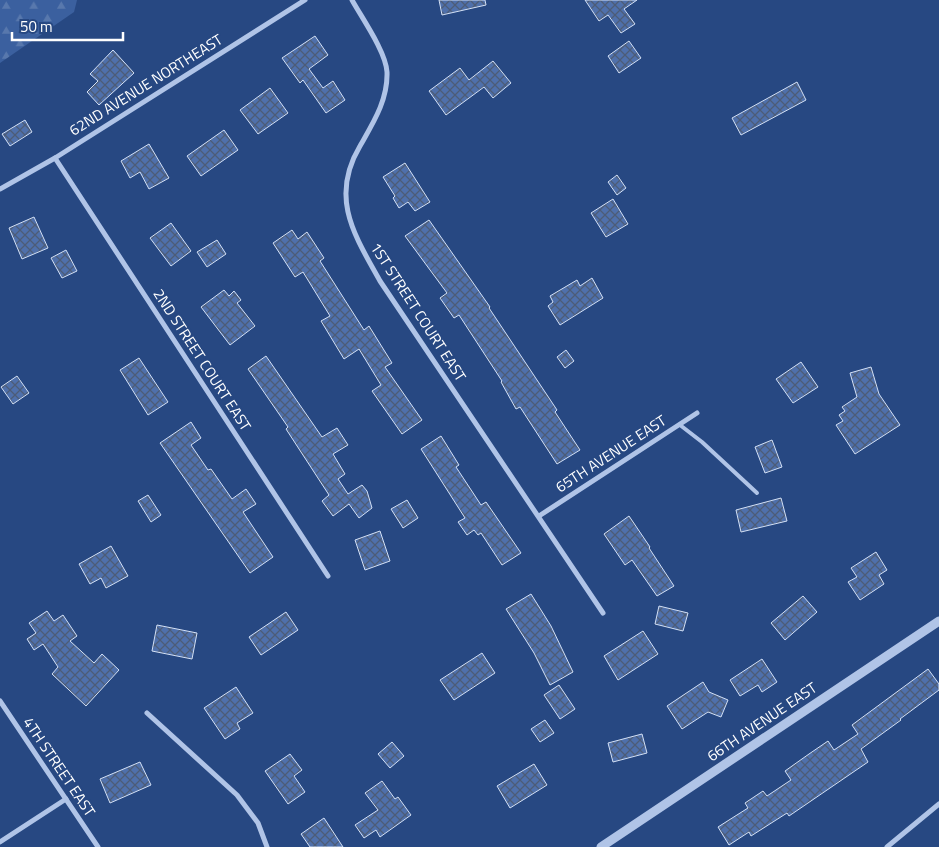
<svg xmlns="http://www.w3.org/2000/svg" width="939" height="847" font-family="'Titillium Web',sans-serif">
	<defs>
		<pattern id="forest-firs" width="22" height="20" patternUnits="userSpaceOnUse" patternTransform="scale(1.25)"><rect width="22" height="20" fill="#3b609f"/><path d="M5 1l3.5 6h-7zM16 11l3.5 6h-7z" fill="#5878ad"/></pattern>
		<pattern id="building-cross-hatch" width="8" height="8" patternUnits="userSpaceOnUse" patternTransform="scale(1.25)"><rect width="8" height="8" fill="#4f70ab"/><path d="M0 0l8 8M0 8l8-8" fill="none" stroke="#4d5c77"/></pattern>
	</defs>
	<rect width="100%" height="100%" fill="#274882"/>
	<path fill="url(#forest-firs)" d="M0,0H77L74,12L0,63Z"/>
	<g fill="url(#building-cross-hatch)" stroke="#d3e0f5">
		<path d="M439,0H485L486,5L442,15Z"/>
		<path d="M585,0H637L624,9L635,24L621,33L608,15L599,21Z"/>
		<path d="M315,36L328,55L309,69L323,88L333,81L345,100L326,113L303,80L300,83L282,58Z"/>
		<path d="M629,41L641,58L619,73L608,56Z"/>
		<path d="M113,50L134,73L99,105L87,92L98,81L90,74Z"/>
		<path d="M493,61L511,83L493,98L484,87L446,115L429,91L460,68L469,80Z"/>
		<path d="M797,82L806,100L741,135L732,118Z"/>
		<path d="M270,88L288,113L258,134L240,110Z"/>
		<path d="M25,120L32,132L10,146L2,134Z"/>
		<path d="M224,130L238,150L201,176L187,156Z"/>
		<path d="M149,144L169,178L149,189L140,172L130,178L121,161Z"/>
		<path d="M405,163L430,202L415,211L408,202L399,208L393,198L395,196L383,177Z"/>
		<path d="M617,175L626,188L617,195L608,182Z"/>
		<path d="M613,199L628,224L606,237L591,213Z"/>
		<path d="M34,217L48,248L22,259L9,228Z"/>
		<path d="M429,220L490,307L489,308L557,410L555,412L580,450L557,464L520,407L516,409L501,382L502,381L459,315L454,318L440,298L447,293L405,236Z"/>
		<path d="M171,223L191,251L171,266L150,238Z"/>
		<path d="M292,230L298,239L307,232L324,258L320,261L364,330L369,326L392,363L385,367L422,420L402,434L372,391L381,385L359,349L344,359L321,321L330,316L303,272L295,277L273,243Z"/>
		<path d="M217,240L226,254L207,267L197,252Z"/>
		<path d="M66,250L77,271L62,278L51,258Z"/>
		<path d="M592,278L603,298L560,325L548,306L553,302L550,296L577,280L580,286Z"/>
		<path d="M224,290L229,296L234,291L241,300L237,303L255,326L230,345L201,307Z"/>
		<path d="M566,350L574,361L565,368L557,357Z"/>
		<path d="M266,356L322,437L337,428L348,445L333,454L345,474L338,479L348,494L362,485L367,491L372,508L359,518L349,504L333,516L322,501L329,495L286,429L288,427L248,369Z"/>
		<path d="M139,358L168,402L148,415L120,370Z"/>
		<path d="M801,362L818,387L793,403L776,379Z"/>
		<path d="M871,367L879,394L900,425L855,454L836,425L843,421L839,415L845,411L842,407L857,397L850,373Z"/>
		<path d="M17,376L29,393L13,404L1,387Z"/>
		<path d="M191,422L201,438L191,445L208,470L211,469L232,499L246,489L256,504L243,512L273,557L250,573L160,443Z"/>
		<path d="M441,436L459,465L456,467L481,505L486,502L521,553L502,565L481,533L478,535L474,530L467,535L458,522L465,518L421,449Z"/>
		<path d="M772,440L782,467L765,473L755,447Z"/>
		<path d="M148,495L161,515L151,522L138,501Z"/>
		<path d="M781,498L787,521L741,532L736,510Z"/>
		<path d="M407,500L418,518L403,528L391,509Z"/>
		<path d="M629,516L650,547L649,548L674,586L657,596L632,560L625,565L604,534Z"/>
		<path d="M380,531L390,561L365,570L355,540Z"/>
		<path d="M111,546L128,576L106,588L101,578L90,584L79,564Z"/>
		<path d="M876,552L887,570L879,575L884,584L860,600L848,582L857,577L851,568Z"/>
		<path d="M531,594L551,626L573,672L550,685L534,653L506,609Z"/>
		<path d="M803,596L817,612L785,640L771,623Z"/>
		<path d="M659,606L688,613L683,631L655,624Z"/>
		<path d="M47,611L54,621L63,615L77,636L70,641L94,663L102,654L119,670L86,706L52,674L58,667L43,644L34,650L27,639L36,633L29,623Z"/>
		<path d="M286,612L298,630L261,655L249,637Z"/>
		<path d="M157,625L197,633L192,659L152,651Z"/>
		<path d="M643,631L658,654L618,680L604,656Z"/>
		<path d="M482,653L495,673L454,700L440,680Z"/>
		<path d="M762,659L777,682L762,692L758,685L740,696L730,680Z"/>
		<path d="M928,669L939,684V690L900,719L901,720L861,749L868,762L789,816L787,813L751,836L749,832L729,845L718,827L748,808L745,803L763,791L767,796L791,780L785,771L809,754L828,741L834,750L858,734L852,725Z"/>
		<path d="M703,682L709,692L728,700L721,717L708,712L682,729L667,706Z"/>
		<path d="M559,685L575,709L560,719L544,695Z"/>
		<path d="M236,687L253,713L237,723L240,729L225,739L204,708Z"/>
		<path d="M545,720L554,733L540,742L531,729Z"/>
		<path d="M642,734L647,753L613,762L608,743Z"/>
		<path d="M392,742L404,756L390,768L378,754Z"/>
		<path d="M290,754L302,770L294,776L305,792L288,804L265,771Z"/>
		<path d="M140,762L151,785L110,803L100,779Z"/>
		<path d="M534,764L547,785L510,808L497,786Z"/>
		<path d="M382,781L395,799L398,797L411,815L380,837L376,830L364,838L355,825L378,810L365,793Z"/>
		<path d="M324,818L343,847H310L301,834Z"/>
	</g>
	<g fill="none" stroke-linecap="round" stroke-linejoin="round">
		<path stroke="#b0c4e7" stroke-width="4" d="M680,425L702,442L757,493"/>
		<g stroke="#b0c4e7" stroke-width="5">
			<path d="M352,0C362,18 386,52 387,72C388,100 373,123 360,146C329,198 355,236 380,281L603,613"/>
			<path d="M55,158L328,576"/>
			<path d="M0,189L55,158L305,0"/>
			<path d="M539,516L697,413"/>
			<path d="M0,701L98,847"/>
			<path d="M147,713L237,795L258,823L267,847"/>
			<path d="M0,842L66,799"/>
			<path d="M887,847L939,804"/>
		</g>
		<path stroke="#b0c4e7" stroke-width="9" d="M601,847L939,621"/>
	</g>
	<g text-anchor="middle" stroke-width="4" stroke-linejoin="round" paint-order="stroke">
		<g font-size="15" fill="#fff" stroke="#274882">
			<text transform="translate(146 85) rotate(-32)" y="5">62ND AVENUE NORTHEAST</text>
			<text transform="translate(418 312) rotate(57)" y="5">1ST STREET COURT EAST</text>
			<text transform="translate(202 360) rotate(57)" y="5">2ND STREET COURT EAST</text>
			<text transform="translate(611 454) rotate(-33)" y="5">65TH AVENUE EAST</text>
			<text transform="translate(762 722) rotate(-34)" y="5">66TH AVENUE EAST</text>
			<text transform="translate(59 767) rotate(56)" y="5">4TH STREET EAST</text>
		</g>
	</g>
	<path d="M12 32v8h111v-8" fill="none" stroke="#ffffff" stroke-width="2.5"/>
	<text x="20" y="32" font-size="15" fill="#ffffff" stroke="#274882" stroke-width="4" paint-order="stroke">50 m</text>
</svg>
